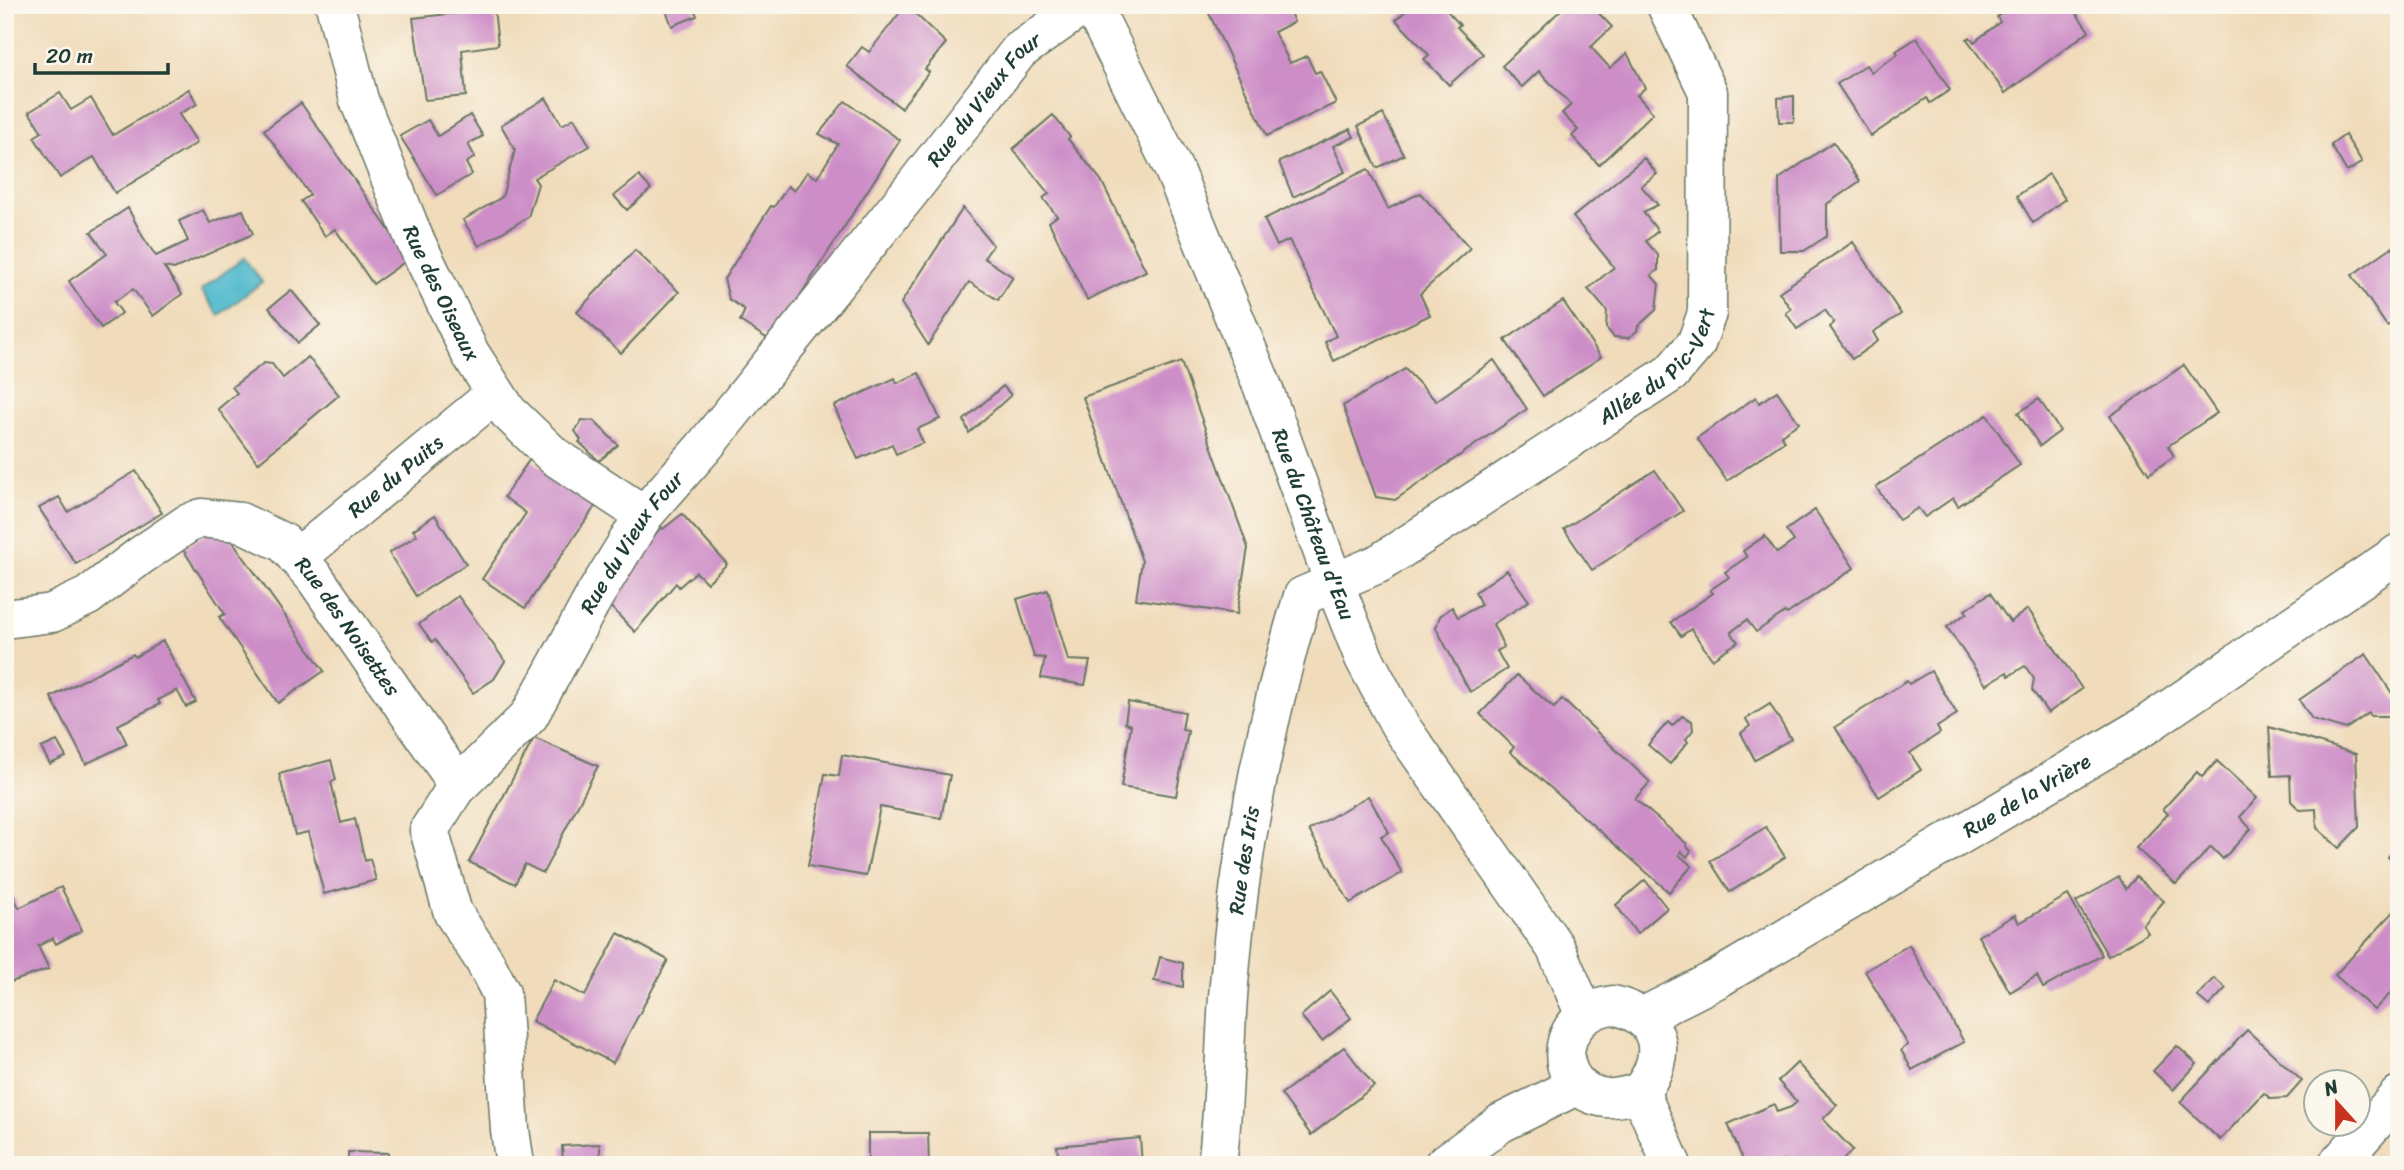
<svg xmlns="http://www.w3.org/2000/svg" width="2404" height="1170" font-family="Sriracha,sans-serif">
	<rect width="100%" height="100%" fill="#fbf7ec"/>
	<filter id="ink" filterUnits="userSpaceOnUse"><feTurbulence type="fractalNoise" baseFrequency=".0143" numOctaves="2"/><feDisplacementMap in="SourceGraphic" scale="14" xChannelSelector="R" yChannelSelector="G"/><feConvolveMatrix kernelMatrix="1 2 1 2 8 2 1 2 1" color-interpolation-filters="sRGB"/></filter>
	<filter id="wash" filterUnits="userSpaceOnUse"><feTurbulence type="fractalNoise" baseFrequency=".00686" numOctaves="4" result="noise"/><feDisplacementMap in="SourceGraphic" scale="28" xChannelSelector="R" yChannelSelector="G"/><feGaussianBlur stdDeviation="1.57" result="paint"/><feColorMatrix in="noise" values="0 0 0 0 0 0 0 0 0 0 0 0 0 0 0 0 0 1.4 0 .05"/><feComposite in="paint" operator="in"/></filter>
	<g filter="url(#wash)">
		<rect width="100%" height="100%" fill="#f0dcbb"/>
		<path fill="#4fb9cc" stroke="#377b80" stroke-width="2" d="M244,258L262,282L219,315L201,290Z"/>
		<g id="blocks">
			<g fill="#cd8ec8">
				<path d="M664,5H693L697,16L672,26Z"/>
				<path d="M906,5L946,43L925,69L929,72L901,108L847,66L862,47L869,52Z"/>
				<path d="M1205,5H1287L1294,22L1274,32L1290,63L1307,56L1315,73L1320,71L1336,103L1267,136Z"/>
				<path d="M1412,5H1442L1460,25L1457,27L1483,54L1449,85L1424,59L1429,55L1396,20Z"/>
				<path d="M1566,5H1591L1612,27L1591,47L1610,68L1627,53L1645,88L1637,95L1653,113L1599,165L1572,136L1578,130L1562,113L1571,105L1539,71L1522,87L1502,66Z"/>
				<path d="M2012,5H2070L2089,31L2005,93L1967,39L1970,37L1974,42L2000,22L1997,17Z"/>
				<path d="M494,9L498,45L462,50L466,96L425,100L413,18Z"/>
				<path d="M1917,38L1950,90L1930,103L1927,98L1871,136L1837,84L1866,65L1871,72L1898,54L1896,51Z"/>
				<path d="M189,89L197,104L179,114L197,143L115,193L94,157L60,178L34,137L42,132L29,112L60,93L71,110L91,98L113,135Z"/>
				<path d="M1794,96V122H1779L1778,98Z"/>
				<path d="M546,98L562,125L574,118L590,146L534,178L538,184L528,217L479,246L463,220L502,197L515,150L501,125Z"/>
				<path d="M845,101L900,140L771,341L740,321L745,310L729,299L724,279L771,206L774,207L788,186L794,191L807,172L817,178L838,144L819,134Z"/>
				<path d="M301,103L409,259L373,284L335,229L325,236L301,201L310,195L264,130Z"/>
				<path d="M1383,114L1404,155L1377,168L1358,126Z"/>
				<path d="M470,115L483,136L468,144L475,157L466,163L472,174L437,195L400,136L428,120L438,136Z"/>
				<path d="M1053,115L1070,137L1068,139L1101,180L1146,271L1087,300L1049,222L1057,216L1043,198L1049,194L1013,149Z"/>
				<path d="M1350,129L1354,137L1333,146L1345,172L1293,197L1279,162Z"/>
				<path d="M2345,135L2362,162L2347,172L2331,145Z"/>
				<path d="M1833,142L1860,181L1827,204V236L1804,251H1780L1779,179Z"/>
				<path d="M1644,158L1657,174L1641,186L1658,205L1643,212L1658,231L1646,241L1658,255V270L1651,275L1659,284L1656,310L1638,326L1637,331L1628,338L1614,337L1606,328L1607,311L1588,289L1614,267L1573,217Z"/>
				<path d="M1368,169L1388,209L1420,193L1470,248L1420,294L1430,315L1334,361L1325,342L1336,336L1289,240L1277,246L1264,219Z"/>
				<path d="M2049,174L2065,199L2033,223L2017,196Z"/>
				<path d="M639,176L651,189L627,210L614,196Z"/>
				<path d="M128,208L143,237L156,256L188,241L179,221L203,210L210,223L243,210L253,234L174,269L164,267L182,294L153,316L133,289L114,302L122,313L101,328L69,281L107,254L91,232Z"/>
				<path d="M963,208L993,245L984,258L1013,277L998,300L969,282L928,345L901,303Z"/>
				<path d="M1853,242L1901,314L1873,332L1878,341L1852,359L1830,327L1834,323L1825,310L1797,329L1786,313L1791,309L1779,292Z"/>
				<path d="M2392,247L2399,256V318L2387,326L2352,275Z"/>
				<path d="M635,250L679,292L621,353L577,312Z"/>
				<path d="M291,290L320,325L298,343L269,308Z"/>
				<path d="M1563,301L1601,357L1543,396L1505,340Z"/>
				<path d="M308,357L339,395L258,463L218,409L237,393L232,387L264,363L272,364L283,378Z"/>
				<path d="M1494,360L1527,409L1395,500L1376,497L1343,406L1405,369L1436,401Z"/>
				<path d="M1181,362L1248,548L1237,614L1136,599L1142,561L1083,397Z"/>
				<path d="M2184,365L2217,413L2168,446L2174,456L2149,474L2110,416Z"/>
				<path d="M919,373L940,419L917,429L923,443L896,454L892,444L858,459L834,406L895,378L897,383Z"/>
				<path d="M1003,386L1011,395L969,433L964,420Z"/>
				<path d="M1777,391L1799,423L1781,435L1785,441L1727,481L1697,438L1756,397L1759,403Z"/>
				<path d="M2039,399L2060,431L2040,446L2018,413Z"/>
				<path d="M1987,415L2020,465L1958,506L1953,498L1925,517L1918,508L1899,520L1876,487Z"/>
				<path d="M582,420L594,421L618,445L599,461L579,442L581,440L575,431Z"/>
				<path d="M530,459L596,505L525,608L482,579L526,513L504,497Z"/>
				<path d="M1655,470L1683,511L1592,570L1564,529Z"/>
				<path d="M136,471L162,513L76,564L39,508L59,497L68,512Z"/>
				<path d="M1815,510L1854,568L1787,614L1785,612L1756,632L1747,620L1731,632L1738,642L1712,659L1691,629L1681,636L1671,622L1713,593L1710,590L1729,577L1725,572L1747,557L1743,551L1765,536L1777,553L1794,541L1786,530Z"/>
				<path d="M682,514L727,564L707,583L696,572L679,587L676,583L635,632L602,598L661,527L663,529Z"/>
				<path d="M435,515L466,564L416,596L389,553L417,535L413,530Z"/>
				<path d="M218,527L231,539L324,671L278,703L219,617L225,614L182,548Z"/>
				<path d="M1507,570L1529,601L1493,624L1504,647L1497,651L1507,669L1470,692L1436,628L1440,616L1452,607L1458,617L1481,605L1475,592Z"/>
				<path d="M1048,590L1068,660L1090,661L1085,685L1041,678L1045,658L1034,657L1017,599Z"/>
				<path d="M1990,593L2010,622L2028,609L2082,689L2048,713L2032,690L2034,679L2025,666L2009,676L2007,672L1986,685L1947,627L1967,613L1965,610Z"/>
				<path d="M458,596L505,661L494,679L473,693L435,640L432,642L419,624Z"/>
				<path d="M163,641L196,702L186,707L177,690L158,700L160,704L118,725L127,744L86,764L51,697L133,654L135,657Z"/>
				<path d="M2366,654L2399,704V716H2371L2369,713L2346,729L2312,719L2299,700Z"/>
				<path d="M1931,671L1957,714L1937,727L1940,733L1910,753L1921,770L1879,797L1835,727L1907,681L1909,684Z"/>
				<path d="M1517,675L1554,708L1562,699L1650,782L1635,799L1687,844L1686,846L1691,851L1687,857L1681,851L1679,855L1692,866L1669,892L1510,752L1514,747L1480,714Z"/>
				<path d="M1128,702L1185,712L1182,730L1188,731L1176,796L1121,787L1131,725L1125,723Z"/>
				<path d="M1770,704L1791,739L1755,760L1741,733L1750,726L1746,719Z"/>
				<path d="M1682,716L1692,721L1693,730L1686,739L1688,742L1670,764L1648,745L1668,722L1672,726Z"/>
				<path d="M2269,727L2356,754L2359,827L2339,848L2317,828L2316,809L2300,810L2291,801L2290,775L2272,776Z"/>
				<path d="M534,738L598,766L543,873L525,864L515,884L469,862Z"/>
				<path d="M57,741L66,757L50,764L41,748Z"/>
				<path d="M842,755L950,775L941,818L880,807L866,876L808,866L825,774L839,776Z"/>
				<path d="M331,760L336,780L331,782L341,823L355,819L365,861L370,859L376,880L324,894L308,832L295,835L279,774Z"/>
				<path d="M2217,761L2257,798L2240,817L2251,829L2223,859L2211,847L2176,884L2136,848L2168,814L2163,809L2197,772L2202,777Z"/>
				<path d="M1368,796L1389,832L1381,836L1402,873L1350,903L1309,830Z"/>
				<path d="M1766,827L1785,857L1730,892L1710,861Z"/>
				<path d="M2399,844V866L2388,857Z"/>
				<path d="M2119,877L2126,889L2136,877L2164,901L2143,925L2148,933L2108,956L2076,902Z"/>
				<path d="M5,878L19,908L61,887L82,930L56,944L53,938L38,946L49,969L5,984Z"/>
				<path d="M1645,880L1667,908L1637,934L1616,905Z"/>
				<path d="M2068,895L2102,955L2043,988L2037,976L2010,992L1978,936L2015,915L2019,923Z"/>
				<path d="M2399,906V984L2374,1010L2335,975Z"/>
				<path d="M618,933L668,960L613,1063L532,1021L554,980L585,996Z"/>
				<path d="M1909,945L1964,1042L1912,1070L1901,1050L1908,1045L1865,971Z"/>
				<path d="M1160,957L1183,963V987L1154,981Z"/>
				<path d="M2214,978L2226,988L2209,1006L2197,996Z"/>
				<path d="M1330,991L1351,1018L1322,1041L1301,1016Z"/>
				<path d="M2247,1030L2302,1081L2287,1098L2271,1099L2264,1093L2220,1140L2180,1102Z"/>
				<path d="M2177,1046L2197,1064L2173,1090L2153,1071Z"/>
				<path d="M1344,1047L1374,1086L1311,1135L1281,1094Z"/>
				<path d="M1797,1063L1837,1105L1823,1119L1853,1150L1837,1165H1788L1784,1160L1772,1165H1745L1728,1124L1774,1104L1777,1112L1791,1107L1797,1102L1778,1081Z"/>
				<path d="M868,1133H928L929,1165H868Z"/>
				<path d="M1140,1138L1142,1165H1059L1057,1146Z"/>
				<path d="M600,1144V1165H563L562,1146Z"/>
				<path d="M348,1152L388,1153V1165H348Z"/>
			</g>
		</g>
	</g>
	<g filter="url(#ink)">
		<use href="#blocks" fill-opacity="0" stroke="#687563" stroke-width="2"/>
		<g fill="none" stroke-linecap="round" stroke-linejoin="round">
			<defs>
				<g id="minor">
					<path id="s1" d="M335,5L359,100L414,238L470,353L508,412L554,456L644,515"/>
					<path id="s2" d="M1092,5L1174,170L1262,385L1334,583L1364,658L1399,724L1555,947L1585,1015"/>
					<path id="s3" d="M297,558L495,394"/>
					<path id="s4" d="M5,619L52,613L88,596L140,556L187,524L201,518L240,522L284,543L315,578L450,773L455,789"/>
					<path d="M1613,1005C1662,1016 1669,1055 1640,1092C1630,1095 1618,1099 1607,1098C1550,1092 1551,1013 1613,1005Z"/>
					<path id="s5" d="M1642,1017L1717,979L2146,725L2399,553"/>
					<path d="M1640,1092L1672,1165"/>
					<path id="s6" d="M515,1165L510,1130L501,993L484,960L453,913L429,830L455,789L529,716L595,595L644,515L704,447L912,189L1019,51L1084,5"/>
					<path id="s7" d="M1217,1165C1225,1105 1224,1044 1229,984C1239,856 1266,718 1303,596L1378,564L1671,373L1696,344L1707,313L1708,92L1666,5"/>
					<path d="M1443,1165L1501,1123L1578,1085"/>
					<path d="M2337,1165L2399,1095"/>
				</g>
			</defs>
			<use href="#minor" stroke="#687563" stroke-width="41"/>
			<use href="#minor" stroke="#fff" stroke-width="38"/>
		</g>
	</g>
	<g text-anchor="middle" stroke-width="6" stroke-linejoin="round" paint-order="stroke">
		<g font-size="21" fill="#1f3d34" stroke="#fbf7ec">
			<text dy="7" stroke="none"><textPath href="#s6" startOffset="1274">Rue du Vieux Four</textPath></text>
			<text dy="7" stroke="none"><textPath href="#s1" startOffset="308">Rue des Oiseaux</textPath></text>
			<text dy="7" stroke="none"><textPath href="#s7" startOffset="1004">Allée du Pic-Vert</textPath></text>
			<text dy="7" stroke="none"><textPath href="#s3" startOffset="128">Rue du Puits</textPath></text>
			<text dy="7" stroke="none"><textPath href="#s2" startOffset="565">Rue du Château d'Eau</textPath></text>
			<text dy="7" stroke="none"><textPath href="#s6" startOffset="707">Rue du Vieux Four</textPath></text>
			<text dy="7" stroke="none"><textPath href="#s4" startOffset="418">Rue des Noisettes</textPath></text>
			<text dy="7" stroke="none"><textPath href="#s5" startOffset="444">Rue de la Vrière</textPath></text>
			<text dy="7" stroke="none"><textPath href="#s7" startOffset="306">Rue des Iris</textPath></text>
		</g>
	</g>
	<rect width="2404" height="1170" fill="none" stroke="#fbf7ec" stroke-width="28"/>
	<g transform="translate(2337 1103) rotate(339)"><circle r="33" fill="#fbf7ec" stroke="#a3ada2" stroke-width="2"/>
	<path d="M0-5L12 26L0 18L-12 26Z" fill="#c8321e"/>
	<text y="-10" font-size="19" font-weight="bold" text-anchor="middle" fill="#1f3d34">N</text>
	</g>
	<path d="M35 63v10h133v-10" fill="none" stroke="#1f3d34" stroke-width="3.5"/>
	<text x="46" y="63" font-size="21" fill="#1f3d34" stroke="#fbf7ec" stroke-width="5" paint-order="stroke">20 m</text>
</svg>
